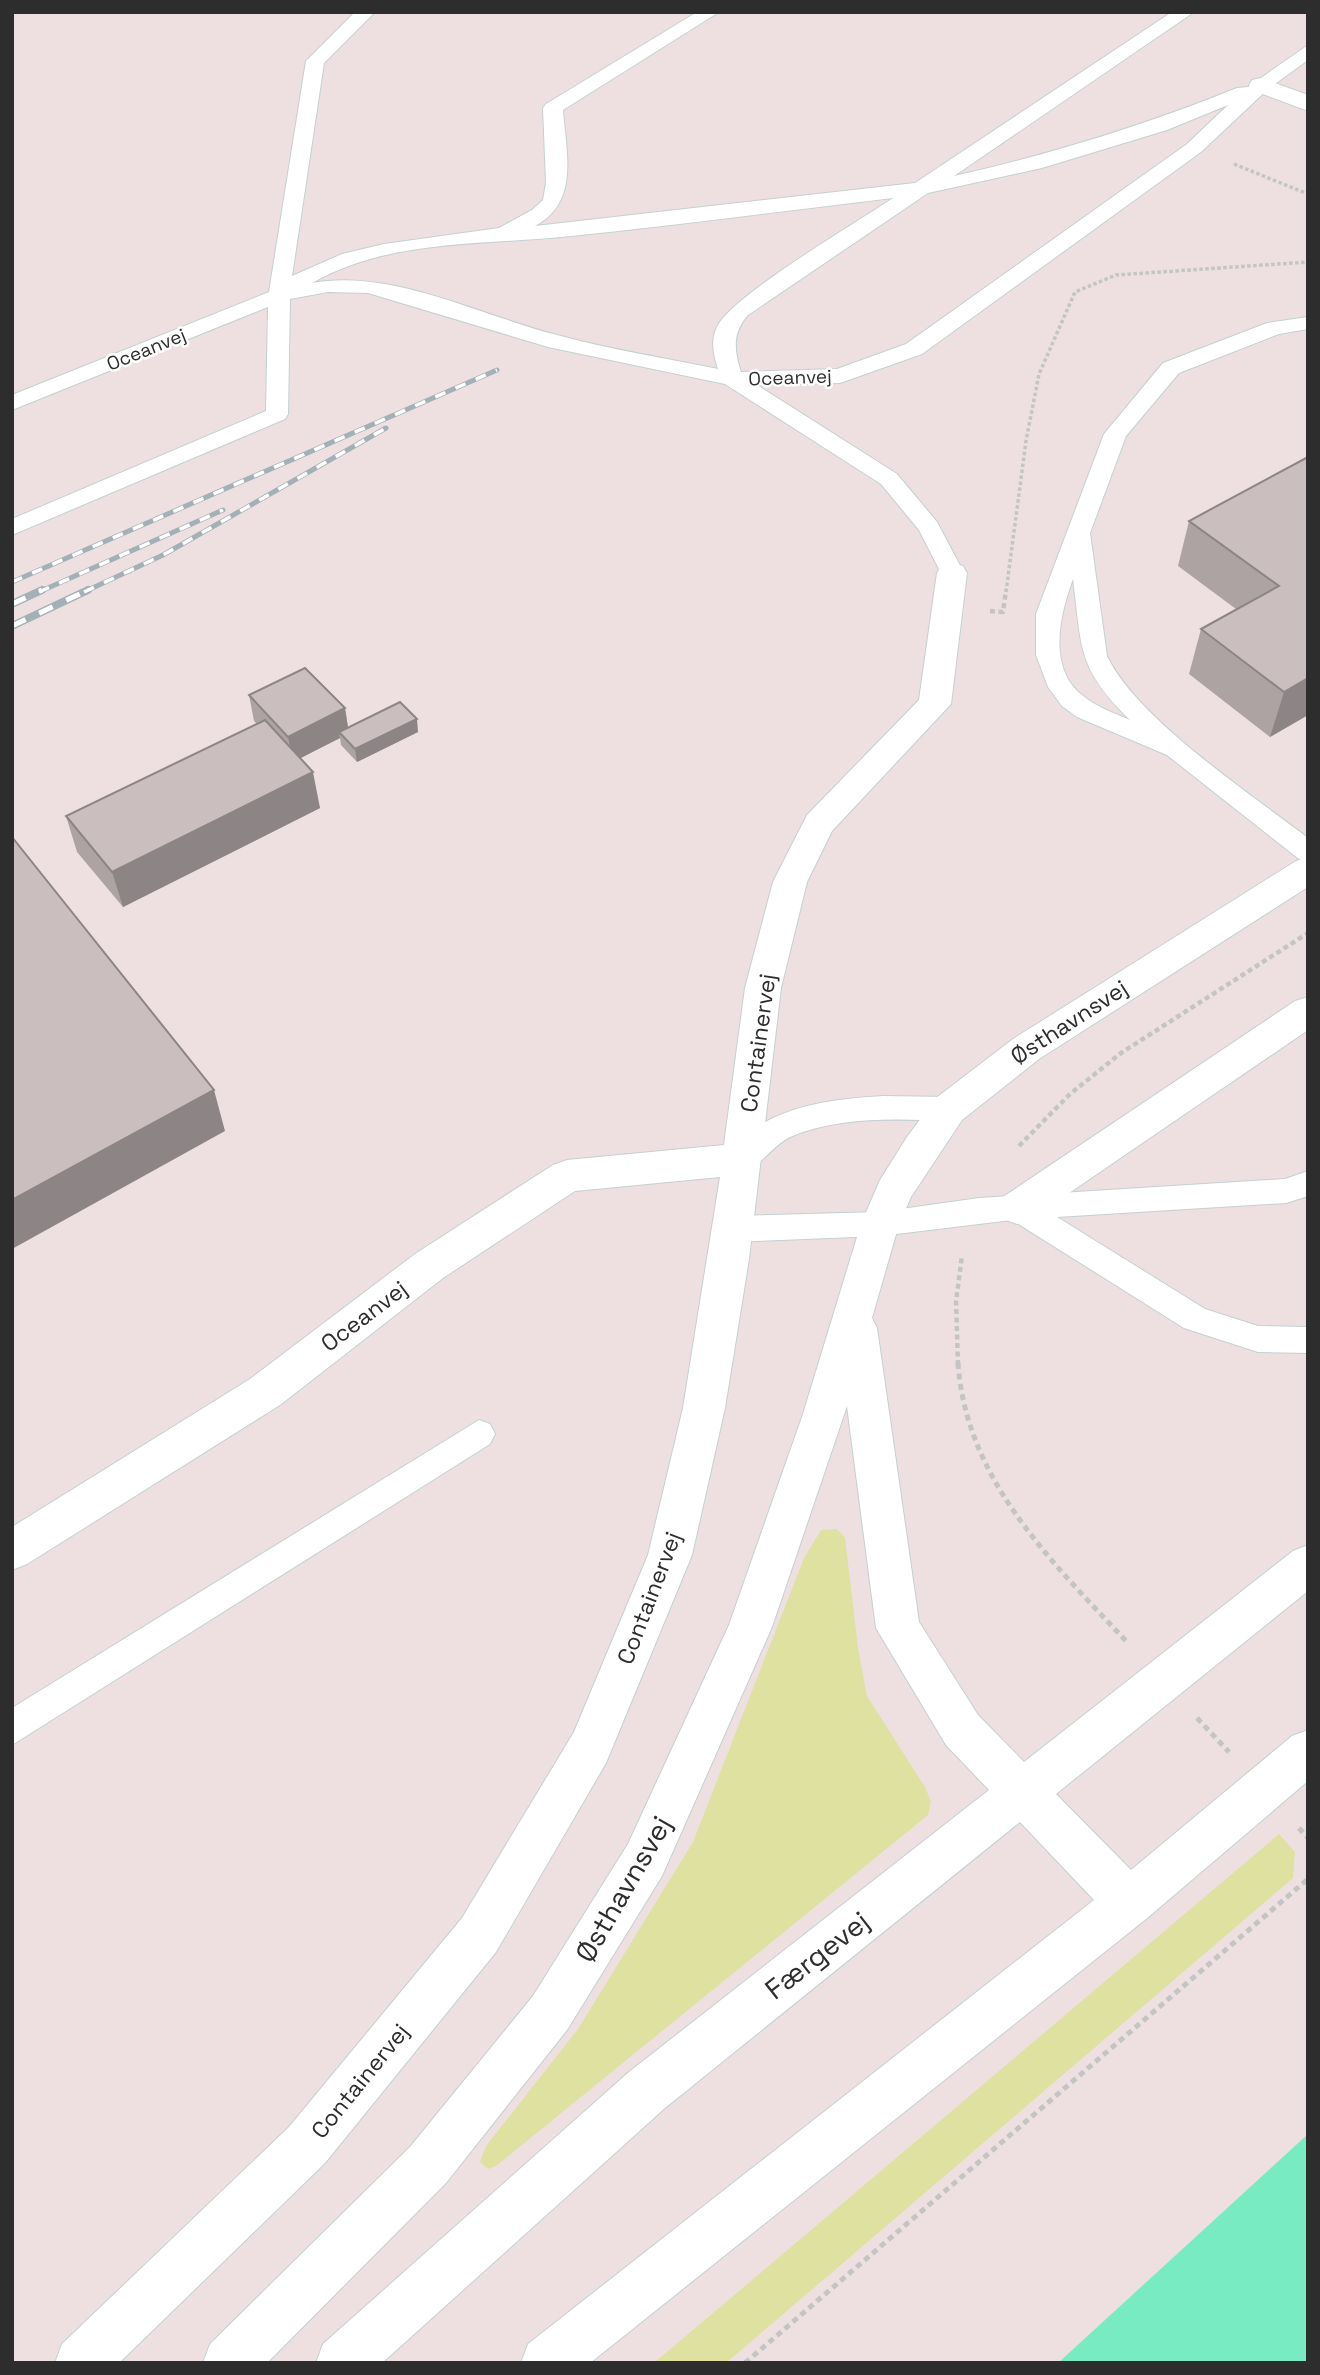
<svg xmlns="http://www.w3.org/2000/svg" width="1320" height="2375" font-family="'Space Grotesk',sans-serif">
	<rect width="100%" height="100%" fill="#eee0e1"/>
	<g fill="#dee19f">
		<path d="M837,1529L845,1538L858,1648L867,1696L925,1787L931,1802L928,1815L496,2166L488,2169L480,2162L486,2146L578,2029L693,1842L804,1558L821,1530Z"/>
		<path d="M1279,1834L1295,1852L1293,1878L726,2363H654Z"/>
	</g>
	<path fill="#78ebc3" d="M1308,2134V2363H1058Z"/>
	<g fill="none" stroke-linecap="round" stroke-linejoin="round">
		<defs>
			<g id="lane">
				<path d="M355,12H375L324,63L292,276L342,254L384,244L499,228L532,210L543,200L546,183L543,108L546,104L697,12H719L563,110C566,152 580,202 535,226L915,183L1172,12H1194L954,176C1052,154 1145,125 1237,88L1248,87L1308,45V60L1268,89L1201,152L922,354L840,383L757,385L897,474L937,522L964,573L960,579H944L919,530L881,484L725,384L548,347L368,293L328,292L290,299L288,414L285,419L12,535V519L266,411L268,307L12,410V395L269,292L306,61ZM1228,105L1187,144L906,344L837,369L741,372C734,350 732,333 748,315L928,193L1042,168L1167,130ZM893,198C858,222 731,296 717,327C710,341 714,356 718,369C666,358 612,350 561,336C483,317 392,268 312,283C387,240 478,245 561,237C672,226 783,211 893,198Z"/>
				<path d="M1308,317V329L1279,334L1179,373L1126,436L1090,533L1107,656C1137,719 1251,794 1308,838V862L1299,859L1167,755L1077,717L1062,706L1048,687L1036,655V614L1104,434L1163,363L1267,323ZM1073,579C1082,649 1077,668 1130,720C1114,713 1096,707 1082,695C1047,667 1060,614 1073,579Z"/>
				<path d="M883,1096L949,1097L959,1101L963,1109L959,1117L949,1121C896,1119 840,1116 790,1137C769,1147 757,1176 733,1167L728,1159C755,1107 831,1099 883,1096Z"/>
				<path d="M1308,1171V1196L1286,1203L1057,1217L1205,1309L1258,1326L1308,1327V1353L1258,1352L1184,1328L1012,1220L880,1236L733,1242L722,1238L718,1229L722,1220L733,1216L880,1212L979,1198L1285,1179Z"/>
				<path d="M479,1420L490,1424L495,1434L490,1444L12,1745V1708Z"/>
			</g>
			<path id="street" d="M952,563L963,566L967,573L951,704L832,831L807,882L781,988L749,1259L725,1408L692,1555L606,1763L496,1952L325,2163L119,2363H55L62,2344L289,2127L462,1918L574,1732L648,1555L683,1408L720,1177L575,1191L443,1278L280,1405L27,1564L12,1570V1527L250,1379L415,1254L553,1165L567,1160L724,1145L745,988L773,882L807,815L919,700L937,573L941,566Z"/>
			<g id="secondary">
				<path d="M1261,78L1308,95V111L1252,90L1249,85L1252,80Z"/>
				<path d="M1308,857V887L1039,1059L962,1120L911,1197L899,1224L872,1318L877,1328L919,1622L978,1715L1024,1762L1293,1551L1308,1545V1591L1056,1794L1131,1870L1292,1736L1308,1730V1781L1146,1919L590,2363H521L528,2344L1094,1900L1020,1822L665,2108L382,2363H316L323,2344L629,2072L989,1790L946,1745L876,1628L847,1406L772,1627L662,1876L567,2030L446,2183L267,2363H203L210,2344L410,2147L533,1996L628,1844L729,1625L803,1414L861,1224L880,1180L907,1137L936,1098L1013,1039L1296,861Z"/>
				<path d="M1308,997V1030L1031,1219L1017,1224L1003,1219L998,1208L1003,1197L1295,1001Z"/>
			</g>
		</defs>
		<use href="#lane" stroke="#c4d0d2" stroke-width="2"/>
		<use href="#street" stroke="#c4d0d2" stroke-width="2"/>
		<use href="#secondary" stroke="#c4d0d2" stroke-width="2"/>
		<g stroke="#c4c4c4" stroke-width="3.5" stroke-dasharray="3.5 2.5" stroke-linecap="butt">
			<path d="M1234,164L1308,194"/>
			<path d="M1006,592L1026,441L1039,374L1075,292L1116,275L1308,262"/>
		</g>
		<g stroke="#c4c4c4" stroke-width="4.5" stroke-dasharray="5 3.5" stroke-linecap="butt">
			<path d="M990,611L1003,612L1006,590"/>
			<path d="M1019,1146L1070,1094L1121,1053L1308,933"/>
			<path d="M958,1365L956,1301L962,1256"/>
		</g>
		<g stroke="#c4c4c4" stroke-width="5" stroke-dasharray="6 4.5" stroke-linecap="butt">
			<path d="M958,1363C966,1480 1052,1562 1127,1642"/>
			<path d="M1197,1718L1229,1752"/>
			<path d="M1299,1828L1308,1838"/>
			<path d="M745,2363L1308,1879"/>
		</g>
		<use href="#lane" fill="#fff" fill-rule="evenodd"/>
		<use href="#street" fill="#fff" fill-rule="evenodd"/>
		<use href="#secondary" fill="#fff" fill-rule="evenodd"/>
		<defs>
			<g id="rail-far1">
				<path d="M12,582L497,370"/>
				<path d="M39,592L223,510"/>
				<path d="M84,592L163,555L386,428"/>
			</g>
			<g id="rail">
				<path d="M12,604L42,590"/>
				<path d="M12,626L88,590"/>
			</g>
		</defs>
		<use href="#rail-far1" stroke="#a3b1b6" stroke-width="5"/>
		<use href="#rail" stroke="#a3b1b6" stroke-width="8"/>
		<use href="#rail-far1" stroke="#fff" stroke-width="3.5" stroke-dasharray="11" stroke-linecap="butt"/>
		<use href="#rail" stroke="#fff" stroke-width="5" stroke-dasharray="15" stroke-linecap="butt"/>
	</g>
	<g fill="#aea3a3">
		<path d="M1308,457V715L1270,737L1189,674L1201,629L1236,609L1178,566L1189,521Z"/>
		<path d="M249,695L345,708L348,728L418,732L357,762L341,745L340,738L300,758L320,808L123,907L77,852L66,816L257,724L254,721Z"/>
	</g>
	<g fill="#8d8585">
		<path d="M1308,678V715L1270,737L1284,692Z"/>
		<path d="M345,708L349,734L339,732L340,738L293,762L288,737Z"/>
		<path d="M417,719L418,732L357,762L355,749Z"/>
		<path d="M313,772L320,808L123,907L112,872Z"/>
		<path d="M214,1090L225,1131L12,1249V1200Z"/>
	</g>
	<g fill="#cabebe" stroke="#8d8585" stroke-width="2">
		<path d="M1308,457V678L1284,692L1201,629L1279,586L1189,521Z"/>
		<path d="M305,668L345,708L288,737L249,695Z"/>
		<path d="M400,702L417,719L355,749L339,732Z"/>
		<path d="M265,720L313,772L112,872L66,816Z"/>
		<path d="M12,837L214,1090L12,1200Z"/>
	</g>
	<g text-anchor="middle" stroke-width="5" stroke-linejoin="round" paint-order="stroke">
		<g font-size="19" fill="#2d2d2d" stroke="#fff">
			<text transform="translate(146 349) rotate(-22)" y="7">Oceanvej</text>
			<text transform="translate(790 377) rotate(-2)" y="7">Oceanvej</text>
		</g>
		<g font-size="23" fill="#2d2d2d" stroke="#fff">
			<text transform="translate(1069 1022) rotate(-33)" y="8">Østhavnsvej</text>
			<text transform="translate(758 1043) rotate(-82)" y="8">Containervej</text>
			<text transform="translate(364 1316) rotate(-37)" y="8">Oceanvej</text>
			<text transform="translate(649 1598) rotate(-69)" y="8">Containervej</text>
			<text transform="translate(360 2081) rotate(-51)" y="8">Containervej</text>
		</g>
		<g font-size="28" fill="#2d2d2d" stroke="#fff">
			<text transform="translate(623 1889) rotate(-60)" y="10">Østhavnsvej</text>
			<text transform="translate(817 1955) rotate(-38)" y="10">Færgevej</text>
		</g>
	</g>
	<rect width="1320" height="2375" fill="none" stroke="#2d2d2d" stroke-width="28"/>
</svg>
